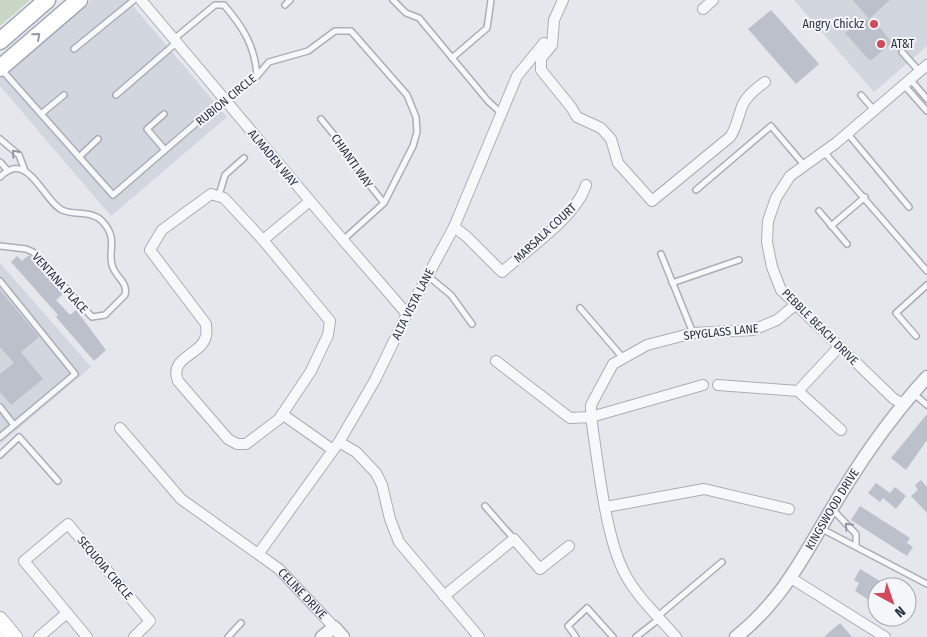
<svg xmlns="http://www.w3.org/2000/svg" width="927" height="637" font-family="'Fira Sans Condensed',sans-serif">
	<rect width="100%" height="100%" fill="#e4e7ec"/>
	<g fill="#d2d6de">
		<path d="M92,0H128L227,117L111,216L0,86V79Z"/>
		<path d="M794,0H927V46L874,92Z"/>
		<path d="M0,263L91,367L0,444Z"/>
	</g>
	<path fill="#c9d6c5" d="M0,0H30L0,26Z"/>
	<g fill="#bbc0ca">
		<path d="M853,0H890L869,19Z"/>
		<path d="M771,10L819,64L796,84L748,29Z"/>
		<path d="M861,19L878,20V25L892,43L870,61L845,33Z"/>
		<path d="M29,255L63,294L56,300L70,315L76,310L106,350L94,361L56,317L58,315L11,262L17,256L22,261Z"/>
		<path d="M0,290L39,337L21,352L43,379L11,405L0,392V374L14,363L0,347Z"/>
		<path d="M927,414V440L906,470L891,458Z"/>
		<path d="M921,480L927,487V513L911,496L918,490L915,485Z"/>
		<path d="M876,483L890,493L895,487L906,496L896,509L883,498L880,502L868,493Z"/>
		<path d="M860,506L910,538L907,543L913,547L907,556L851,520Z"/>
		<path d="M860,569L890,587H877V594L874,592L869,600L855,591L859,583L854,580Z"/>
		<path d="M840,623L852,637H824Z"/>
	</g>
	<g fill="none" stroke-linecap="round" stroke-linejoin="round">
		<defs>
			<g id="service">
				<path d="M393,0L406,13L419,18L488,101L501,113"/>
				<path d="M285,5L290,0"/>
				<path d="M174,39L215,5H224C243,27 255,46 257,76"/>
				<path d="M74,49L134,0"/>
				<path d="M902,52L919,71"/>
				<path d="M452,58L487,28L491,0"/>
				<path d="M2,70L113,195L224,99L257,76L269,62L308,51L335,31H351L407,95L416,117L417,132L413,146L384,203L343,240"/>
				<path d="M910,79L927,99"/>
				<path d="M904,85L927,111"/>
				<path d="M116,95L176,43"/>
				<path d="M861,95L874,110"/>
				<path d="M41,114L64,95"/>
				<path d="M164,114L147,129L165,150"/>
				<path d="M321,119L349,153L360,173L384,203"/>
				<path d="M848,134L909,207"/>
				<path d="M0,139L19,155L25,171"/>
				<path d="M824,152L927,271"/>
				<path d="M79,157L98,139"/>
				<path d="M0,162L8,171"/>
				<path d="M0,177C28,148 43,201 62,210C75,216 91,210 102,221C120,240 106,252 113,268C118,279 128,283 125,295L105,315L92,317L33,252L26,249L0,246"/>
				<path d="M696,190L771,126L804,165"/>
				<path d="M219,195L225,175L244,158"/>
				<path d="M819,211L847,244"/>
				<path d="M831,226L865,197"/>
				<path d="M661,254L693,333"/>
				<path d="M428,276L451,295L472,324"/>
				<path d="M0,281L75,374L0,437"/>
				<path d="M672,283L739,260"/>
				<path d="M580,308L623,358"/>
				<path d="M916,336L896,313L927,285"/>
				<path d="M913,393L927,405"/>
				<path d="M0,407L14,425"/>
				<path d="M0,455L19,437L58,481"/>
				<path d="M485,506L514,539"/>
				<path d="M832,509L856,534V546"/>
				<path d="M822,529L927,584"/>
				<path d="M658,616L722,562"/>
				<path d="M228,637L241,623"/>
				<path d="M576,637L568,626L587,608L613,637"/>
				<path d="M636,637L659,619"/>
			</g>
			<g id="minor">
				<path d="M141,0L343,240L407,314"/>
				<path d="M563,0L554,20L552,45L541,58V70L571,107L577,117L601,128L611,139L618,163L652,201L730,137C737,127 738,116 743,104C748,94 757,88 765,82"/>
				<path d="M703,9L713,0"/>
				<path d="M211,194L224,198L263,240L330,321L328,335L311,371L279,419L246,444H237L228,439L178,381C168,357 202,355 206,336C207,333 206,327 206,324L150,250L162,230Z"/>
				<path d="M454,227L466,236L502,272C528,249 576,217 586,185"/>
				<path d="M263,240L310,201"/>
				<path d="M496,361L570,418L591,417L703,385"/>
				<path d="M718,385L798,391L841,430"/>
				<path d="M798,391L839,347"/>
				<path d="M903,404L894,399L781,290L772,267L767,242L768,221L776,198L790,176L836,143L927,65"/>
				<path d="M282,414L333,450"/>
				<path id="s1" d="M120,428L181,499L279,569L334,627"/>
				<path d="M339,442L356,452L376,473L382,485L390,519L399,542L479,637"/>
				<path d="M606,507L704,489L789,509"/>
				<path d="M259,553L339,442L375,380L407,314L454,227L517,76L544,43"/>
				<path d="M791,578L885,637"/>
				<path d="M444,596L514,539L540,569L569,546"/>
				<path d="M0,635L8,629"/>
				<path d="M39,637L67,613"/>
				<path d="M87,637L24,561L68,524L150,621L134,637"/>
				<path d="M676,637C659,617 637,597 625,574C605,537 598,461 591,417V405L613,364L647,345L693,333L753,330L777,320L795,305"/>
			</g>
			<g id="tertiary">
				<path d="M322,637L334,627L343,637"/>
				<path id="s2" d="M736,637C789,595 810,542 845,487C869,448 896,411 927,377"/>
			</g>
			<path id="secondary" d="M0,619L15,637"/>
			<g id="primary">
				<path d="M0,41L47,0"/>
				<path d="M0,68L79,0"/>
			</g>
		</defs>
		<use href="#service" stroke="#a9aeb7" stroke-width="8"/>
		<use href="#minor" stroke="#a9aeb7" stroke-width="12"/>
		<use href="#tertiary" stroke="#a9aeb7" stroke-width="15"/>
		<use href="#secondary" stroke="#a9aeb7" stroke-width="16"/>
		<use href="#primary" stroke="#a3abb8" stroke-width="19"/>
		<use href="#service" stroke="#f7f8fa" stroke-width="5"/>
		<use href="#minor" stroke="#f7f8fa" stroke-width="10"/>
		<use href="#tertiary" stroke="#f7f8fa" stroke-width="12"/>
		<use href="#secondary" stroke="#fff" stroke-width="14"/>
		<use href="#primary" stroke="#fff" stroke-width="16"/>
	</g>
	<defs><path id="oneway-chevron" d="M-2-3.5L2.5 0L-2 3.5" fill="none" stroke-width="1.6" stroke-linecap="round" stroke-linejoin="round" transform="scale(1.25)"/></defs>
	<use stroke="#959aa2" href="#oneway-chevron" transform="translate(37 36) rotate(-41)"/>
	<g stroke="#9196a0">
		<use href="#oneway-chevron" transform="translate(15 153) rotate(-132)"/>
		<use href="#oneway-chevron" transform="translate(848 526) rotate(-133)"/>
	</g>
	<g fill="#d1495b" stroke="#f4f6f9" stroke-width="2">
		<circle cx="874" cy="24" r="5"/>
		<circle cx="881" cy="44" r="5"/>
	</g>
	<g text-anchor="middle" stroke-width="4" stroke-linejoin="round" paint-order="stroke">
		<g font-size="12" fill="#2b3445" stroke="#f4f6f9" text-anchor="end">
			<text x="864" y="28">Angry Chickz</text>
			<text x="891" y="48" text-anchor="start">AT&amp;T</text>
		</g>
		<g font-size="12" fill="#2b3445" stroke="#f4f6f9">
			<text transform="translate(226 100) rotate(-39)" y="4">RUBION CIRCLE</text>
			<text transform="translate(273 158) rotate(50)" y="4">ALMADEN WAY</text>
			<text transform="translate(352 161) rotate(55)" y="4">CHIANTI WAY</text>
			<text transform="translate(545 233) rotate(-43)" y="4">MARSALA COURT</text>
			<text transform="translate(60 283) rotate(48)" y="4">VENTANA PLACE</text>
			<text transform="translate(413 304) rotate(-63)" y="4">ALTA VISTA LANE</text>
			<text transform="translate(820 327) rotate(45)" y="4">PEBBLE BEACH DRIVE</text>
			<text transform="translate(721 332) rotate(-6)" y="4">SPYGLASS LANE</text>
			<text dy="4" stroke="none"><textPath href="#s2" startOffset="161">KINGSWOOD DRIVE</textPath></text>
			<text transform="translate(105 568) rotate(50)" y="4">SEQUOIA CIRCLE</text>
			<text dy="4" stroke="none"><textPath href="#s1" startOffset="248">CELINE DRIVE</textPath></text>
		</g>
	</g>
	<g transform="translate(892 602) rotate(140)"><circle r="24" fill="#f4f6f9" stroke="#a4a8b1"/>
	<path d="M0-4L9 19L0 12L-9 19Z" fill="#d1495b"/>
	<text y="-8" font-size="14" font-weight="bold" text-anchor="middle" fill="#2b3445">N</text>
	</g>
</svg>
